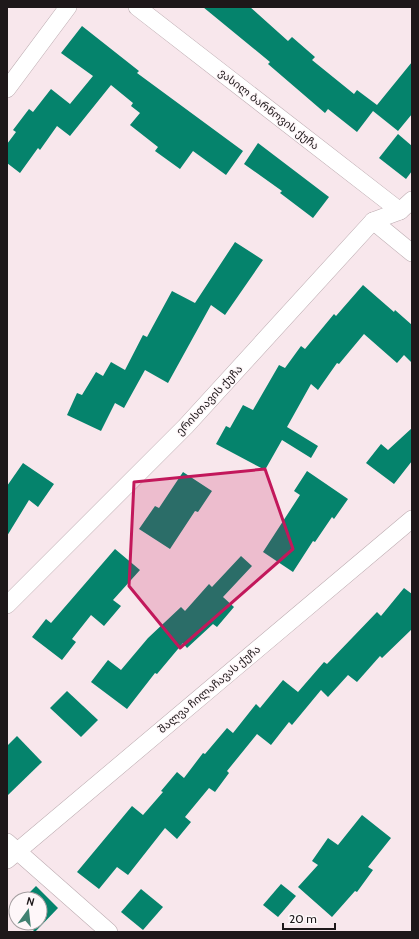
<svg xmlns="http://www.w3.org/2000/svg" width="419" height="939" font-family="Cabin,'Noto Sans Georgian',sans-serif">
	<rect width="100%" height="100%" fill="#f8e7ec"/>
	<g fill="#05836c">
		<path d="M203,7H250L288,41L292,37L315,57L312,60L354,94L357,90L377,105L412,62V114L398,131L373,111L357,132L328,109L325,113L268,64L270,62Z"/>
		<path d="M82,26L139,71L137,73L243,151L226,175L193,151L180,169L155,151L158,147L130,125L140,113L131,106L133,103L111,85L70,136L57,126L40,150L38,148L20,173L7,163V144L16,132L13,130L29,109L33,112L51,89L70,104L93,76L61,53Z"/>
		<path d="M398,134L412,146V171L406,179L379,158Z"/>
		<path d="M258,143L329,197L313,218L280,193L282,191L244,164Z"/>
		<path d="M235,242L263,260L225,315L211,305L168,383L145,370L124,408L115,403L101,431L67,415L77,393L82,395L96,372L103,376L111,362L125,370L143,335L147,337L172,291L195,303Z"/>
		<path d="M363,285L394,312L395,310L412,325V363L404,355L397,363L364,334L339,364L337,363L318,390L311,384L287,427L318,446L311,458L282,440L265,470L216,444L226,426L230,428L243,405L253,410L279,365L285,368L301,346L305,349L334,314L336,316Z"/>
		<path d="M412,428V461L394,484L366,463L381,444L388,450Z"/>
		<path d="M23,463L54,484L38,507L29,500L7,536V486Z"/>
		<path d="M307,471L348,499L334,519L332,517L315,542L313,541L293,572L263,552L300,495L294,491Z"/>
		<path d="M183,472L212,491L198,512L195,511L170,549L139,529L155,506L159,508Z"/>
		<path d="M115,549L140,570L113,600L121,606L104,626L91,615L72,639L76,642L62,660L32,637L46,619L51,623Z"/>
		<path d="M241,556L252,566L223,597L234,607L217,627L213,624L187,648L183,643L157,674L155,673L127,709L91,682L108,660L121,670L148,638L181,607L185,611L209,584L212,587Z"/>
		<path d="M404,588L412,594V629L382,658L380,656L357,682L348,675L328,697L321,690L292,725L289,722L271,745L257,734L227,771L229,773L215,792L209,788L185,817L191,822L177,839L165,828L128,875L117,867L99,889L77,872L132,806L143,815L163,792L161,791L177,772L184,778L203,753L205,754L227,728L233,733L256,704L260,708L283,680L298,692L324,662L327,664L377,612L381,616Z"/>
		<path d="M67,691L98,720L81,737L50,708Z"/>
		<path d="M17,736L42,762L7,796V746Z"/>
		<path d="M362,815L391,838L368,867L373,870L357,892L355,891L332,917L298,887L318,865L312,861L328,838L338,845Z"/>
		<path d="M281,884L296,896L278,917L263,905Z"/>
		<path d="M36,886L58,908L35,932L26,923H40V899H23Z"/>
		<path d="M141,889L163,907L143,930L121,912Z"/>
	</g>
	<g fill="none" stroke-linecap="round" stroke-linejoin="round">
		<defs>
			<g id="minor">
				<path d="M137,7L400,211"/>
				<path d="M7,89L68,7"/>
				<path d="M373,221L412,253"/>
				<path d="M7,605L186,426L373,221L400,211L412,200"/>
				<path d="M7,842L109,932"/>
				<path d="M7,860L412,519"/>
			</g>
		</defs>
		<use href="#minor" stroke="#bdacb1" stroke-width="18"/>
		<use href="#minor" stroke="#fff" stroke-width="17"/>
	</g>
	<path fill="#c2185b" fill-opacity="0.2" stroke="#c2185b" stroke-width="3" stroke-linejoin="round" d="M265,469L293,549L180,648L129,586L134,482Z"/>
	<g text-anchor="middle" stroke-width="3" stroke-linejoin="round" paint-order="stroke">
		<g font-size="11" fill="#1e181a" stroke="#fef7f9">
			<text transform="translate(269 109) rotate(38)" y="4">ვასილ ბარნოვის ქუჩა</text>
			<text transform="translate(209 400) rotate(-47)" y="4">ერისთავის ქუჩა</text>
			<text transform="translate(209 689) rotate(-40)" y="4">შალვა ჩილაჩავას ქუჩა</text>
		</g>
	</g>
	<rect width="419" height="939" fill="none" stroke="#1e181a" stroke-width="16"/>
	<g transform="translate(28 911) rotate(15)"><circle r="19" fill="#fef7f9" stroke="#a49ea0"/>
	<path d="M0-3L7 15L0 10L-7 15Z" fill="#418171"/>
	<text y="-6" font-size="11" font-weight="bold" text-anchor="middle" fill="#1e181a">N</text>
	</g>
	<path d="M283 923v6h52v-6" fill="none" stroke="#1e181a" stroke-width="2"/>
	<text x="289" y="923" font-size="12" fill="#1e181a" stroke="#fef7f9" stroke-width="3" paint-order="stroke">20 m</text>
</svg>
